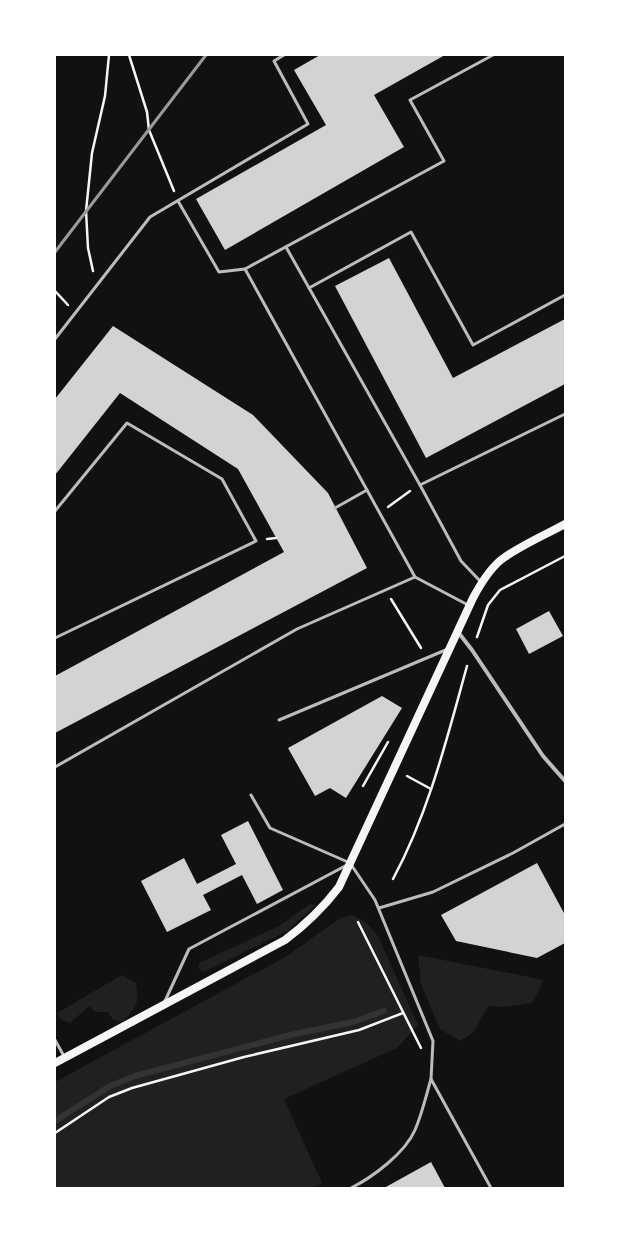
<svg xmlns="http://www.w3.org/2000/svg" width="620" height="1243" font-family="'DM Sans',sans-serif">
	<rect width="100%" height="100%" fill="#111"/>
	<g fill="#202020">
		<path d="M310,904L316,905L287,931L204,972L199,969V963L279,926Z"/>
		<path d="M353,915L367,923L378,936L418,1025L397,1048L284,1099L322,1183L313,1188H55V1082L287,956L340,918Z"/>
		<path d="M418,955L544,980L532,1003L504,1007L488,1006L474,1032L460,1041L440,1029L421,984Z"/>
		<path d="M122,975L136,983C140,1002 136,1009 122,1022L113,1020L108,1012H96L89,1006L70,1023L60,1019L57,1013Z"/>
	</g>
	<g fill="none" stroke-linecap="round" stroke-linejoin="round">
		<path stroke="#333" stroke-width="6" d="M55,1121L110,1086L135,1076L290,1035L353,1022L384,1011"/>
	</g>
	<g fill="#d3d3d3">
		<path d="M320,55H445L374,95L404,147L225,250L196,199L326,125L294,70Z"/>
		<path d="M389,258L453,378L565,319V384L426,458L335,286Z"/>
		<path d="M113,326L253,415L328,493L367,568L55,733V676L284,552L238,469L120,393L55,475V399Z"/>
		<path d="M549,611L563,636L529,654L516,629Z"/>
		<path d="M382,696L402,708L346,798L330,788L315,796L288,748Z"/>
		<path d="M248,821L283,890L257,904L242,875L203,895L211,910L167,932L141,881L184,858L197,884L236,864L221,835Z"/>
		<path d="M537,863L565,915V943L537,958L456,941L441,915Z"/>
		<path d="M431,1162L445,1188H384Z"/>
	</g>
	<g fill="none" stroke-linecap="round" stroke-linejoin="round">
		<g stroke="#f5f5f5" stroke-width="2.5">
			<path d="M129,55L147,112L149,130L174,191"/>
			<path d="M93,271L88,248L86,211L92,153L105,96L109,55"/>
			<path d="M55,291L68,305"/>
			<path d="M388,507L410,491"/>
			<path d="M267,539L276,538"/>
			<path d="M391,599L421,648"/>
			<path d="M477,637L488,605L500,590L565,556"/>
			<path d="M407,776L431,789"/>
			<path d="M363,786L388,742"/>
			<path d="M393,879C429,812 447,738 467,666"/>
			<path d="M358,922L421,1048"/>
			<path d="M55,1133L109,1097L132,1088L244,1057L359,1030L403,1013"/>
		</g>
		<g stroke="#bcbcbc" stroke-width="3">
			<path d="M178,201L219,272L245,269"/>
			<path d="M286,247L420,485L461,561L481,582"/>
			<path d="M309,288L411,232L473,345L565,295"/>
			<path d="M55,339L150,217L308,124L274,61L284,55"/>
			<path d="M420,485L565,414"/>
			<path d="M335,508L367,490"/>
			<path d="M55,511L127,423L222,479L256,541L55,638"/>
			<path d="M468,605L415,577L245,269L444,161L410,100L493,55"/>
			<path d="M279,720L448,649"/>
			<path d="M55,767L297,629L415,577"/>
			<path d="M251,795L270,828L350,863L375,900L433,1041L431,1079L491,1188"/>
			<path d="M379,908L433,892L513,853L565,824"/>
			<path d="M165,1001L189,949L347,865"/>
			<path d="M55,1040L65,1058"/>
			<path d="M351,1188C373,1177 405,1153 415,1130C422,1114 426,1096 431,1079"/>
		</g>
		<path stroke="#bcbcbc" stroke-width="4" d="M458,632L472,650L543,756L565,781"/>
		<path stroke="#f5f5f5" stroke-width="8" d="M55,1063L285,940C305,925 323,908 339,887L473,598C481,583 491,566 505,557C524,544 545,535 565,524"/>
		<path stroke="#9a9a9a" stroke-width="3" d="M55,252L206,55"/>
	</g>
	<rect width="620" height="1243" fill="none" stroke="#ffffff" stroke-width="112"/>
</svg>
